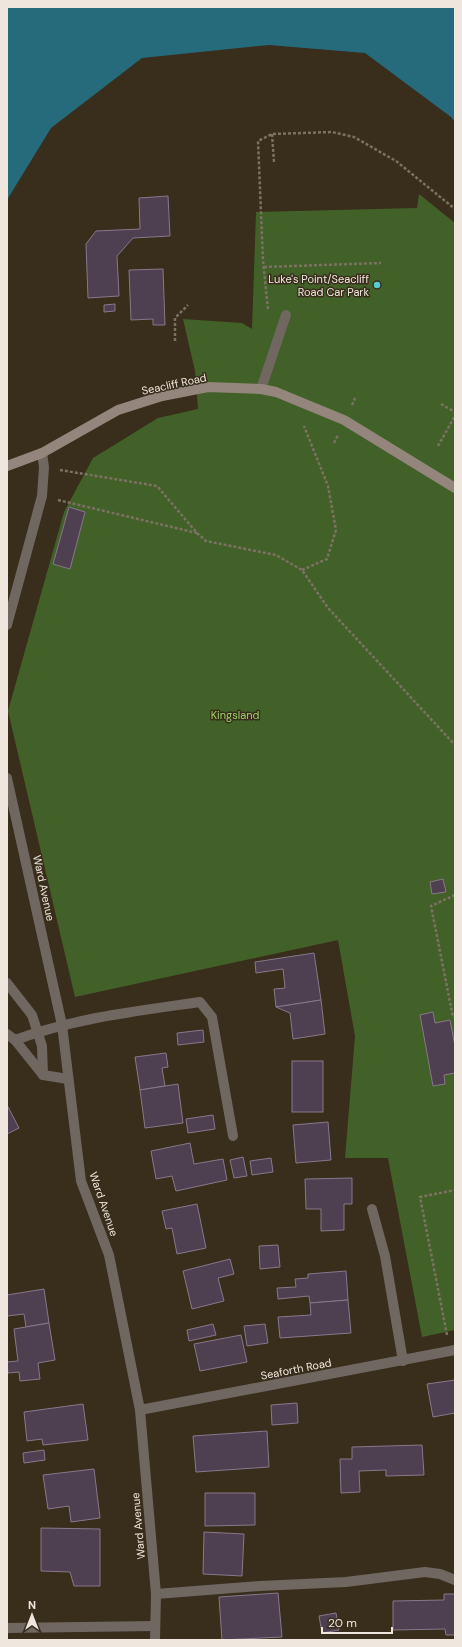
<svg xmlns="http://www.w3.org/2000/svg" width="462" height="1647" font-family="'DM Sans',sans-serif">
	<rect width="100%" height="100%" fill="#392d1c"/>
	<path fill="#426129" d="M419,194L455,223V1330L422,1337L388,1158H345L355,1036L338,940L75,997L8,711L64,512L93,458L158,418L198,409L195,371L183,319L242,323L252,329L256,212L417,208Z"/>
	<path fill="#256b7c" d="M7,7H455V122L451,117L365,53L269,45L142,58L51,128L7,200Z"/>
	<g fill="#4e4050" stroke="#88788b">
		<path d="M168,196L170,236L133,238L117,256L119,296L88,298L86,244L96,231L140,229L139,198Z"/>
		<path d="M163,269L165,325H153V319L131,320L129,270Z"/>
		<path d="M115,304V311L104,312V305Z"/>
		<path d="M69,507L85,512L70,569L53,564Z"/>
		<path d="M443,879L446,892L432,894L430,882Z"/>
		<path d="M314,953L321,1000L276,1007L274,989L285,988L283,969L256,973L255,962Z"/>
		<path d="M321,1000L325,1034L293,1039L290,1013L276,1007Z"/>
		<path d="M433,1012L435,1023L450,1020L455,1046V1073L444,1075L445,1084L433,1086L420,1015Z"/>
		<path d="M203,1030L204,1042L178,1045L177,1033Z"/>
		<path d="M166,1053L168,1067L162,1068L165,1086L140,1090L135,1057Z"/>
		<rect x="292" y="1061" width="31" height="51"/>
		<path d="M178,1084L183,1123L145,1128L140,1090Z"/>
		<path d="M7,1105L19,1128L7,1134Z"/>
		<path d="M213,1115L215,1129L188,1133L186,1119Z"/>
		<path d="M328,1122L331,1160L296,1163L293,1125Z"/>
		<path d="M190,1143L194,1164L223,1159L227,1180L176,1191L172,1176L156,1179L151,1151Z"/>
		<path d="M243,1157L247,1176L234,1178L230,1160Z"/>
		<path d="M271,1158L273,1172L252,1175L250,1161Z"/>
		<path d="M352,1178V1204H344V1230L321,1231V1209H306L305,1179Z"/>
		<path d="M197,1204L206,1248L177,1254L172,1228L166,1229L162,1211Z"/>
		<path d="M278,1245L280,1267L260,1269L259,1246Z"/>
		<path d="M230,1259L234,1274L218,1278L224,1301L192,1309L183,1271Z"/>
		<path d="M346,1271L348,1300L310,1303L309,1296L278,1299L277,1288L296,1287L295,1279L308,1278V1274Z"/>
		<path d="M44,1289L49,1323L26,1327L24,1314L7,1316V1295Z"/>
		<path d="M348,1300L351,1333L280,1338L278,1317L311,1315L310,1303Z"/>
		<path d="M49,1323L55,1360L38,1363L40,1379L20,1381L19,1372L8,1373L7,1362L18,1361L14,1329Z"/>
		<path d="M213,1324L216,1335L189,1341L187,1330Z"/>
		<path d="M265,1324L268,1343L247,1346L244,1326Z"/>
		<path d="M241,1335L247,1362L200,1371L194,1344Z"/>
		<path d="M455,1380V1413L433,1417L427,1384Z"/>
		<path d="M297,1403L298,1423L272,1425L271,1405Z"/>
		<path d="M83,1404L88,1440L43,1445L42,1439L27,1441L24,1412Z"/>
		<path d="M267,1431L269,1467L196,1472L193,1436Z"/>
		<path d="M422,1445L424,1475L386,1476V1470L359,1471L360,1492L341,1493L340,1459H352V1447Z"/>
		<path d="M44,1450L45,1460L24,1463L23,1453Z"/>
		<path d="M94,1469L100,1518L71,1522L69,1506L48,1509L43,1475Z"/>
		<path d="M205,1493H255V1525L205,1526Z"/>
		<path d="M41,1528L100,1529V1586H74L70,1572L41,1571Z"/>
		<path d="M204,1532L244,1534L242,1576L203,1574Z"/>
		<path d="M278,1593L282,1637L222,1640L219,1597Z"/>
		<path d="M444,1594H455V1635H446L445,1629L393,1630V1601L444,1600Z"/>
		<path d="M336,1613L339,1630L322,1633L319,1616Z"/>
	</g>
	<g fill="none" stroke-linecap="round" stroke-linejoin="round">
		<g stroke="#7c7163" stroke-width="2.5" stroke-dasharray="3 2" stroke-linecap="butt">
			<path d="M272,134L274,162"/>
			<path d="M264,267L381,263"/>
			<path d="M268,309L263,261L258,141L272,134L332,132L354,137L396,161L455,209"/>
			<path d="M175,341V318L188,305"/>
			<path d="M441,404L455,412"/>
			<path d="M352,405L355,398"/>
			<path d="M334,443L338,435"/>
			<path d="M438,446L455,416"/>
			<path d="M60,470L157,486L197,533L206,541L276,555L302,570L328,608L455,745"/>
			<path d="M58,500L197,533"/>
			<path d="M302,570L327,559L336,530L328,486L304,426"/>
			<path d="M455,895L431,906L453,1017H455"/>
			<path d="M447,1335L420,1197L455,1190"/>
		</g>
		<g stroke="#706761" stroke-width="10">
			<path d="M261,389L286,315"/>
			<path d="M7,983L32,1015L42,1046L43,1075"/>
			<path d="M372,1209L385,1256L403,1361"/>
			<path d="M156,1594L260,1586L346,1582L425,1572L440,1574L455,1580"/>
		</g>
		<g stroke="#706761" stroke-width="10">
			<path d="M7,625L42,496L44,467L42,453"/>
			<path d="M7,778L62,1025L81,1181L109,1255L140,1410L156,1594L155,1640"/>
			<path d="M7,1034L15,1040L43,1075L68,1079"/>
			<path d="M15,1040C75,1018 137,1011 200,1002L212,1017L233,1136"/>
			<path d="M140,1410L455,1350"/>
			<path d="M7,1628L155,1626"/>
		</g>
		<path stroke="#94867c" stroke-width="10" d="M7,466L42,453L118,410L162,396L208,387L261,389L276,392L344,420L455,488"/>
	</g>
	<circle fill="#51ccd3" stroke="#392d1c" stroke-width="1.5" cx="377" cy="285" r="4"/>
	<g text-anchor="middle" stroke-width="3" stroke-linejoin="round" paint-order="stroke">
		<g font-size="11" fill="#efe7dd" stroke="#392d1c" text-anchor="end">
			<text x="369" y="283">Luke's Point/Seacliff<tspan x="369" dy="13">Road Car Park</tspan></text>
		</g>
		<g font-size="11" fill="#efe7dd" stroke="#392d1c">
			<text transform="translate(174 384) rotate(-12)" y="4">Seacliff Road</text>
			<text transform="translate(44 888) rotate(78)" y="4">Ward Avenue</text>
			<text transform="translate(104 1204) rotate(71)" y="4">Ward Avenue</text>
			<text transform="translate(296 1369) rotate(-11)" y="4">Seaforth Road</text>
			<text transform="translate(138 1526) rotate(-95)" y="4">Ward Avenue</text>
		</g>
		<g font-size="11" fill="#97d267" stroke="#392d1c">
			<text x="235" y="719">Kingsland</text>
		</g>
	</g>
	<rect width="462" height="1647" fill="none" stroke="#efe7dd" stroke-width="16"/>
	<g transform="translate(32 1615)" stroke="#392d1c" stroke-width="3" paint-order="stroke">
	<path d="M0-3L7 15L0 10L-7 15Z" fill="#efe7dd"/>
	<text y="-6" font-size="11" font-weight="bold" text-anchor="middle" fill="#efe7dd">N</text>
	</g>
	<path d="M322 1627v6h70v-6" fill="none" stroke="#efe7dd" stroke-width="2"/>
	<text x="328" y="1627" font-size="12" fill="#efe7dd" stroke="#392d1c" stroke-width="3" paint-order="stroke">20 m</text>
</svg>
